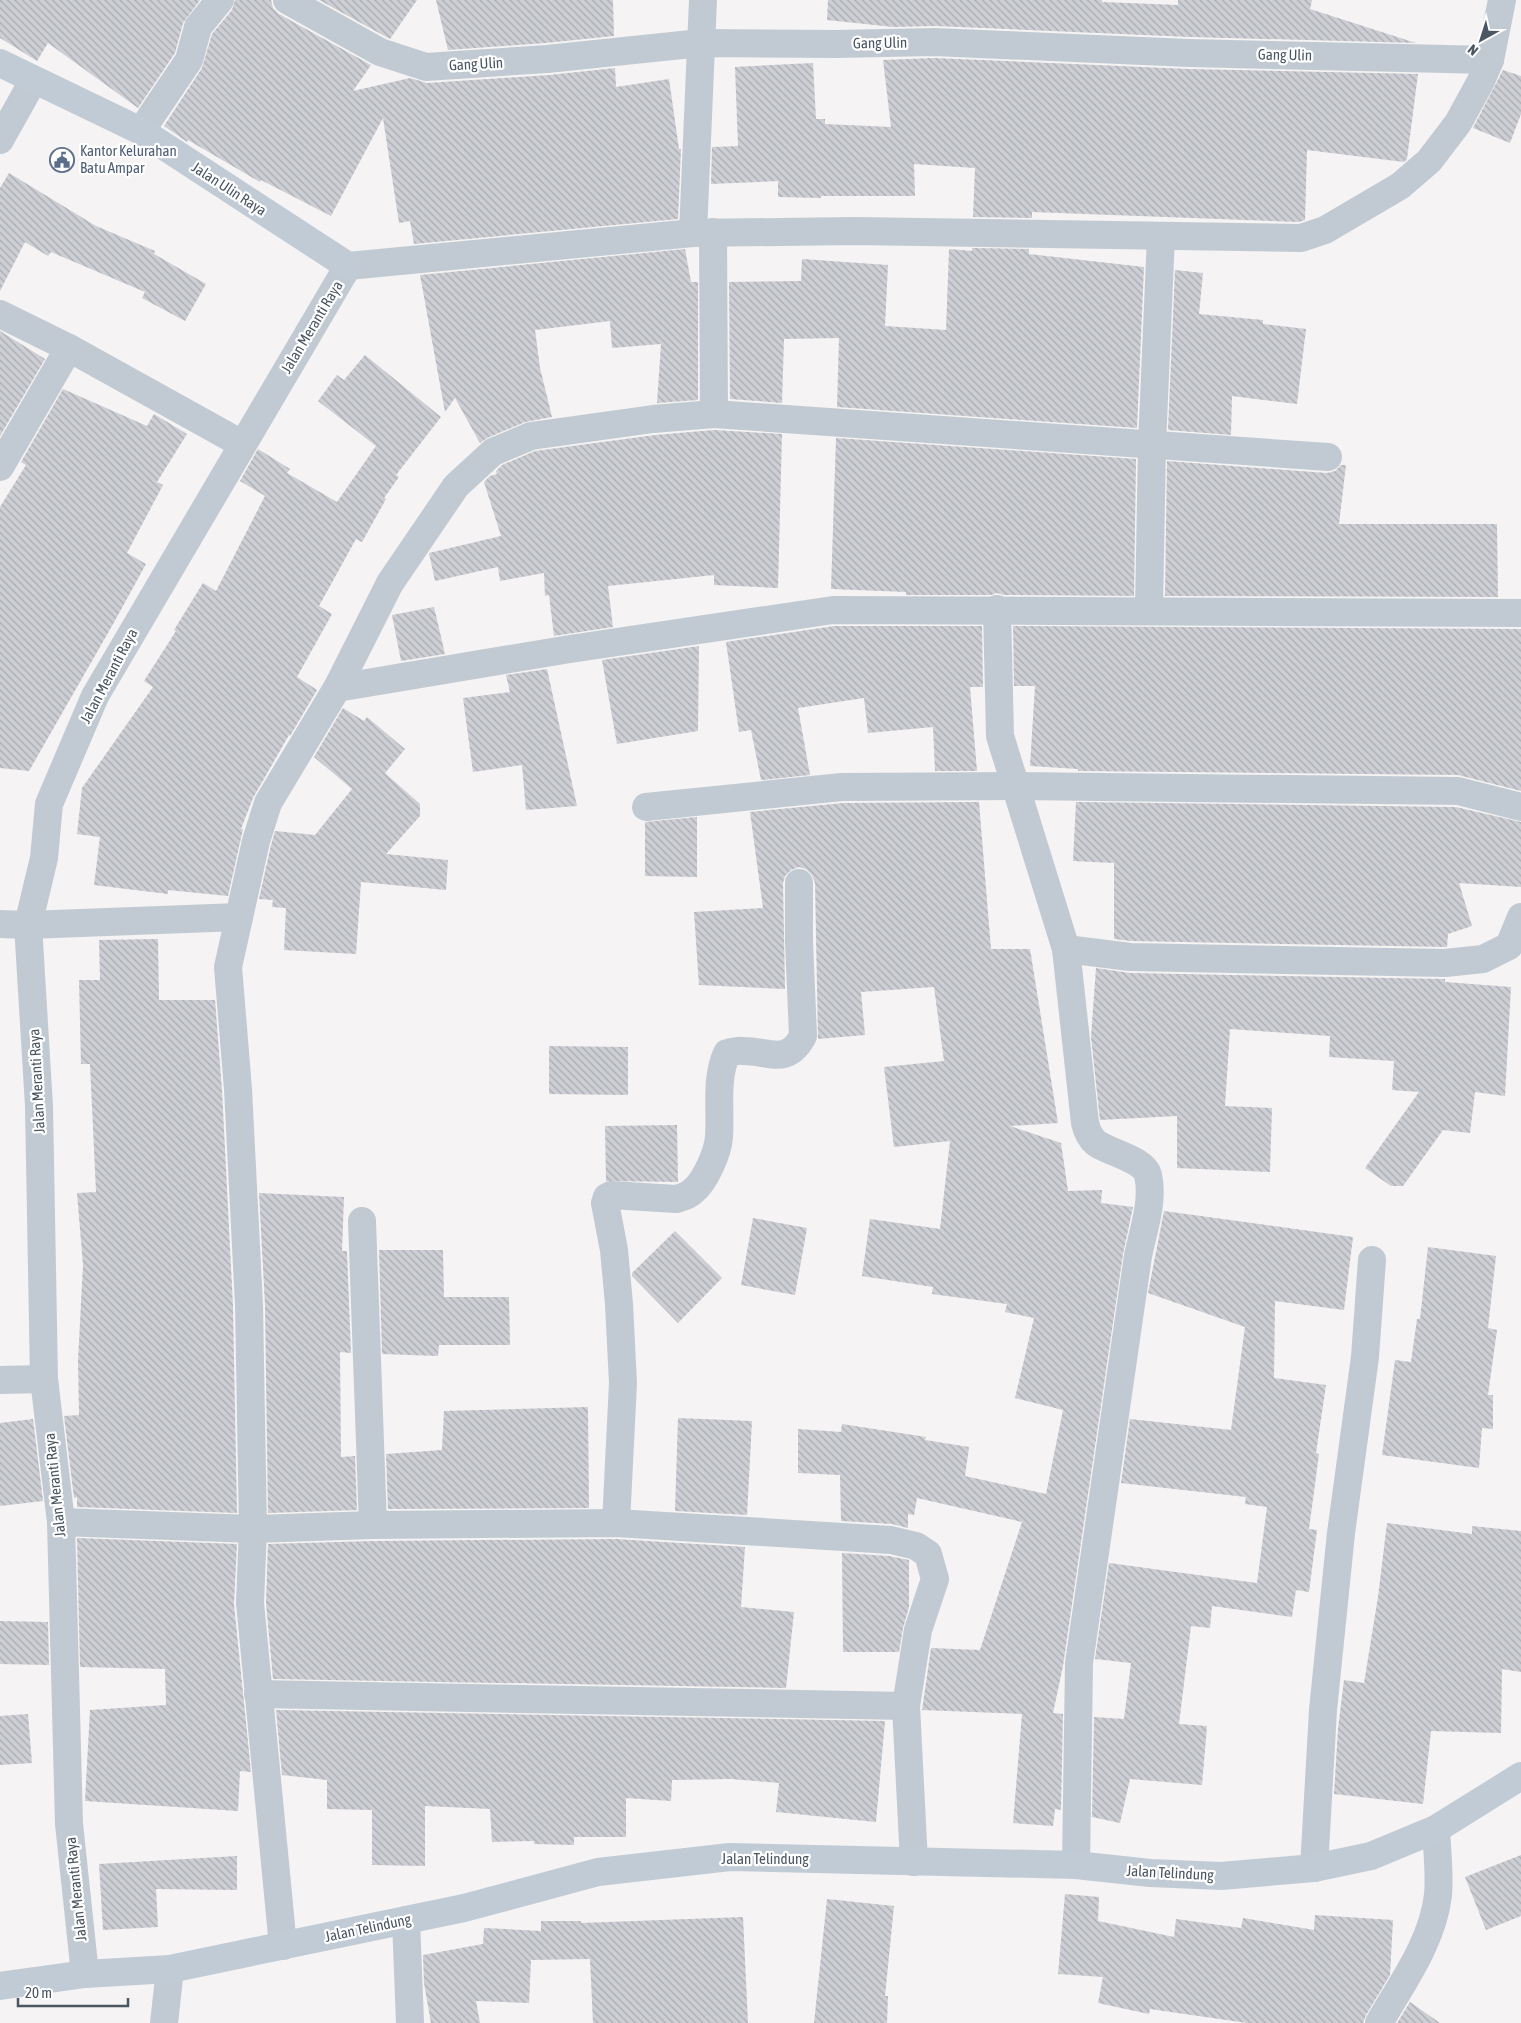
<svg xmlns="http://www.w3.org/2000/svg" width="1521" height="2023" font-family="'Asap Condensed',sans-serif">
	<defs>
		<pattern id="building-back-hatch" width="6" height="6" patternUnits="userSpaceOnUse" patternTransform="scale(1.25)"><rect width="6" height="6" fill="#cdcfd5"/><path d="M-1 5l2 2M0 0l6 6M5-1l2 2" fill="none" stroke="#a8abb0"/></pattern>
	</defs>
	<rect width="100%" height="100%" fill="#f5f3f3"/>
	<g fill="url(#building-back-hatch)">
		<path d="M0,0H200L183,23L175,53L138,108L48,43L37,61L0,38Z"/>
		<path d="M235,0H271L273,8L279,14L371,65L353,91L410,78L427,83L549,75L615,68L616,87L669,79L679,149H681L678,219L414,244L410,221L399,223L383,118L331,216L261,180L260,182L188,140L187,142L164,126L202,68L212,34L232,10Z"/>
		<path d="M319,0H417L390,39Z"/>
		<path d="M436,0H613L614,36L546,43L448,50Z"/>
		<path d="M828,0H1102V2L1178,5V0H1312L1310,9L1416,43L1190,37L935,26L893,27L827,20Z"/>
		<path d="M934,58L1189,69L1418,74L1407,159L1404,162L1307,150L1305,220L1299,222L1032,212V218L973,217L975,168L914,164L915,196H821V198L778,197V181L711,184L712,147L738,146L735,67L813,63L816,119H825V124L891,127L883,60Z"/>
		<path d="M1503,70L1521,76V114L1510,143L1473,128Z"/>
		<path d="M9,173L96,226L155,251L154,254L206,284L185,321L142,298L145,292L51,252L48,256L25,242L0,291V188Z"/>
		<path d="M972,248L1029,249V254L1144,267L1137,428L837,407L839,338L784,339L782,403L730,399L729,282L801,281L802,259L888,265L885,326L946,330L949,249L972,251Z"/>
		<path d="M685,249L691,282H698V400L657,403L661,344L612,348L610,321L535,330L540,368L552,417L525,422L487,438L480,443L455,398L445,412L420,275Z"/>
		<path d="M1175,270L1203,273L1199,314L1263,320V324L1306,329L1297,404L1232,396L1231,435L1168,430Z"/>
		<path d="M0,331L45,359L0,436Z"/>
		<path d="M365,355L441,417L396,475L399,477L384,498L386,499L362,542L356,539L319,606L332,614L297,677L317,690L290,736L289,735L253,798L241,829H243L228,896L168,890V894L94,885L100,837L77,834L82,788L153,687L144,681L176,631L174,630L203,583L216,591L265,496L240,481L258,449L290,469L287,473L337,502L376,446L318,401L337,375L344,380Z"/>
		<path d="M63,389L147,426L154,414L187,434L157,482L163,485L127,553L146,564L112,626L29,771L0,768V507L26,465L21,462Z"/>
		<path d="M714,430L782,434L778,588L714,585V575L608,586L613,627L554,636L549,595L545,596L544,573L500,581L498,567L435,581L429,553L501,536L484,482L490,476L497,474L496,471L502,465L535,451L655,435Z"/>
		<path d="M836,438L1136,459L1134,596L1004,595L997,593L991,595H906V592L831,589Z"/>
		<path d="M1167,461L1327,473L1335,471L1341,465H1346L1339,524H1497L1498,597L1165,596Z"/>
		<path d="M434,607L445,654L401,661L392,615Z"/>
		<path d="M834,626H982L983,687H970L977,771H935L933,727L868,733L864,698L798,708L810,775L761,780L751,730L739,732L726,642Z"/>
		<path d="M1013,626L1521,629V791L1458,775L1078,771V769L1030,766L1035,686H1014Z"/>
		<path d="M699,646L698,731L617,744L602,660Z"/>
		<path d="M547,669L577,806L526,810L522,765L473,772L463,698L510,692L506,675Z"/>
		<path d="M343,708L364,721L367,717L405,749L385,773L420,804V816L386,854L448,860L446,890L361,882L356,954L284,950L286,908L272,907L273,900L259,899L271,845L275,831L315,835L352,789L314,757Z"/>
		<path d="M979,802L991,949H1030L1058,1123L1010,1126L1061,1143L1068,1191L1102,1190L1101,1203L1133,1207L1123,1254L1063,1666L1053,1713L1063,1714L1061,1810L1055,1809L1053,1826L1013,1823L1022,1714L922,1710L931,1648L980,1650L1022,1522L917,1498L914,1515L908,1514V1528L892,1524L841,1521L840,1475L798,1473V1429L841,1432L842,1424L926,1437L925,1440L969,1447L965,1476L1046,1494L1063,1410L1015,1398L1034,1318L1005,1312L1007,1304L932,1294L933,1287L862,1276L870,1219L940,1229L950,1141L894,1147L884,1067L944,1061L934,987L861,992L865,1035L818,1039L815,883L812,875L806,869L799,867L791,870L785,876L783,883L785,989L699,985L694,912L763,908L750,812L843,803Z"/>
		<path d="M1076,802L1456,807L1521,822V887L1459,883L1472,926L1448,934L1447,947L1131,941L1114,939V863L1073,861Z"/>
		<path d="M697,817V877L645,876V822Z"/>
		<path d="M158,939L159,1000H215L222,1090L233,1306L237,1513L77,1507V1497L74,1498L64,1416L79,1415L78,1361L83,1265L77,1193L96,1192L90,1064H81L79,980H100L99,940Z"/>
		<path d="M1096,968L1130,973L1445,979V982L1511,987L1505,1096L1475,1092L1470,1133L1443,1130L1403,1186H1391L1365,1168L1419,1092L1392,1090L1394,1061L1329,1057L1330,1036L1230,1029L1225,1106L1272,1108L1270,1172L1177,1168V1116L1100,1120L1091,1037Z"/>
		<path d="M549,1046L628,1047V1095L549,1094Z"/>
		<path d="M677,1125L678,1182L606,1181L605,1126Z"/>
		<path d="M259,1193L344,1197L342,1251H347L351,1353L340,1352L341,1457L355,1456L357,1510L268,1513L265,1305Z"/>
		<path d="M1164,1211L1353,1237L1344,1310L1275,1301L1274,1378L1326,1385L1316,1453L1319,1454L1309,1529L1317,1530L1309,1592L1296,1590L1292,1617L1212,1606L1210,1628L1191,1626L1179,1724L1207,1726L1202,1785L1130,1779L1120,1823L1092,1817L1094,1717L1124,1719L1131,1663L1095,1659L1109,1563L1257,1583L1267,1507L1245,1504L1246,1497L1121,1483L1130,1419L1231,1430L1245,1327L1148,1293Z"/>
		<path d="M753,1218L807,1228L795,1295L741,1285Z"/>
		<path d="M675,1231L722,1278L678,1323L632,1276V1273Z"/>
		<path d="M1428,1247L1496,1256L1488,1328L1497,1330L1488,1395H1493V1429L1482,1428L1479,1468L1382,1455L1395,1360L1411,1362L1417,1319H1420Z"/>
		<path d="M379,1250H443L444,1297H509L510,1345H439L438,1356L382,1354Z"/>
		<path d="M588,1407L589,1508L388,1509L386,1454L442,1450L444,1411Z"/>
		<path d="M678,1418L752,1421L747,1515L675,1511Z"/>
		<path d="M33,1419L43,1501L0,1506V1423Z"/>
		<path d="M1387,1523L1472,1534V1526L1521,1531V1672L1502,1669L1501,1733L1431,1731L1423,1804L1334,1794L1338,1729L1344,1680L1364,1683L1378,1597Z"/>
		<path d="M77,1538L237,1544L234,1604L251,1772L240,1771L238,1811L85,1801L90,1710L166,1705L165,1669L80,1667Z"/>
		<path d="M616,1539L745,1547L741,1607L794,1612L786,1688L273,1679L266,1603L268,1544L373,1541Z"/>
		<path d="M842,1553L889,1556L909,1560V1607L903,1628L899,1652H843Z"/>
		<path d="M0,1621L48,1622L49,1665L0,1664Z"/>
		<path d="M276,1710L885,1721L876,1822L776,1812L779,1783L731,1779L672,1780L671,1801L626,1798V1837H574V1845L534,1844V1841L492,1842L490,1809L425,1806V1866L372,1865V1810L327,1809V1780L282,1775Z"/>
		<path d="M28,1714L32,1763L0,1765V1716Z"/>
		<path d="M1521,1855V1916L1486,1930L1465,1877Z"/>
		<path d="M237,1856V1890L156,1889L158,1927L103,1930L99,1864Z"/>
		<path d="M1065,1894L1099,1897L1098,1921L1174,1937L1176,1919L1241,1928L1243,1918L1314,1930L1315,1915L1393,1920L1390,1975L1366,2015L1363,2023H1247L1150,2009L1149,2014L1098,2003L1103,1977L1058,1974Z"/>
		<path d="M827,1899L894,1906L885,1996H888L887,2023H814Z"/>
		<path d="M743,1917L748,2023H593L590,1959L531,1960L529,2003L476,2001L480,2023H431L424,1983L423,1955L483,1944L484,1928L541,1931V1921H581V1923Z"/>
		<path d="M1410,2002L1440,2023H1397Z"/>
	</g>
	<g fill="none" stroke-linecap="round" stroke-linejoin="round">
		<g stroke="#c1cad2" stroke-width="28">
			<path d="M287,0L380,52L426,67L547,59L701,43L836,44L934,42L1189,53L1490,60"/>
			<path d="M141,131L189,60L198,27L220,0"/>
			<path d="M0,140L33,81"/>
			<path d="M713,232L714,414"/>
			<path d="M693,233L703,0"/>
			<path d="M0,314L69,348L242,444"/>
			<path d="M0,467L69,348"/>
			<path d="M997,609L1000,736L1066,949L1130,957L1445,963L1483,959L1509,946L1521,917"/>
			<path d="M1149,610L1152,445L1161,236"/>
			<path d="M337,688L570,649L833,610L1521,613"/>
			<path d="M646,807L842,787L1017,786L1458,791L1521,807"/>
			<path d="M0,924L28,925L239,917"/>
			<path d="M1066,949L1085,1123C1087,1131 1090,1138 1096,1143C1108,1152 1145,1160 1148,1175C1154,1201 1143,1231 1138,1256L1079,1663L1076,1865"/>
			<path d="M362,1221L373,1525"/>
			<path d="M0,1380L44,1379"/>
			<path d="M61,1522L253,1529L373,1525L616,1523L891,1540L916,1546L928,1554L935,1579L918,1630L906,1706L258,1694"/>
			<path d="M616,1523L623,1383L619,1304L614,1250L605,1203L607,1197L611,1195L676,1199C683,1197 688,1196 693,1191C705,1182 718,1152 719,1137C721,1109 715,1079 727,1053C733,1052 738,1050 743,1051C770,1051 787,1066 803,1036L799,941V883"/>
			<path d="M906,1706L914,1862"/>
			<path d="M1314,1868L1323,1710L1341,1533L1365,1357L1372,1260"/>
			<path d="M406,1920L410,2023"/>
			<path d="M283,1946L250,1603L253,1529L249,1305L238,1089L228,967L256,841L268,803L337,688L390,583L456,486L493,452L531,436L653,419L714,414L1328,457"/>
			<path d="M85,1974L69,1824L61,1522L44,1379L39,1106L28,925L44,858L49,804L95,696L348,266L693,233L855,231L1301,238L1325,230L1400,186L1429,161L1458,123L1481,81L1490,60L1502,0"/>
			<path d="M164,2023L170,1969"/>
			<path d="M1379,2023C1402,1983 1433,1941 1438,1895C1440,1874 1437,1850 1436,1829"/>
		</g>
		<g stroke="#c1cbd6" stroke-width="28">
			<path d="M0,63L141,131L348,266"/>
			<path d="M0,1986L85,1974L170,1969L464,1908L598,1872L730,1857L1076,1865L1150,1873L1221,1876L1314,1868L1371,1856L1436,1829L1521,1776"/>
		</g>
	</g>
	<defs>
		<symbol id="civic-ring" viewBox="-11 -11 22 22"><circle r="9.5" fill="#fff" stroke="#5c6f8a" stroke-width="1.5"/><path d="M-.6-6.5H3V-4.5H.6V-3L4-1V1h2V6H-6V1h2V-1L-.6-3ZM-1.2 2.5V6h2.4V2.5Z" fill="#5c6f8a"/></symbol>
	</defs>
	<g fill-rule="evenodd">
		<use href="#civic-ring" x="48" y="146" width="28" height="28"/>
	</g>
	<g text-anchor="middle" stroke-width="4.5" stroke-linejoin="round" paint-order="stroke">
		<g font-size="15" fill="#4a5661" stroke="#fff">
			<text transform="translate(880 43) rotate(-1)" y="5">Gang Ulin</text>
			<text transform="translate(1285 55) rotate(1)" y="5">Gang Ulin</text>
			<text transform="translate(476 64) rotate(-3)" y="5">Gang Ulin</text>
			<text transform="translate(229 189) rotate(33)" y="5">Jalan Ulin Raya</text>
			<text transform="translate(312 327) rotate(-59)" y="5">Jalan Meranti Raya</text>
			<text transform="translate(109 676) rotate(-62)" y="5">Jalan Meranti Raya</text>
			<text transform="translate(37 1081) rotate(-93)" y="5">Jalan Meranti Raya</text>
			<text transform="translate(55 1485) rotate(-96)" y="5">Jalan Meranti Raya</text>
			<text x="765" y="1864">Jalan Telindung</text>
			<text transform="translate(1170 1873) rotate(3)" y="5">Jalan Telindung</text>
			<text transform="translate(76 1889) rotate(-96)" y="5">Jalan Meranti Raya</text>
			<text transform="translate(368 1928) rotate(-12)" y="5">Jalan Telindung</text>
		</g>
		<g font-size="15" fill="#4e5e75" stroke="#fff" text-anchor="start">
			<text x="80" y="156">Kantor Kelurahan<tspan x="80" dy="17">Batu Ampar</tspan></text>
		</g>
	</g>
	<g transform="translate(1481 40) rotate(219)" stroke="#ffffff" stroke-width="4" paint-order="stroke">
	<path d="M0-4L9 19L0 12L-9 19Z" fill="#4a5661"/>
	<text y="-8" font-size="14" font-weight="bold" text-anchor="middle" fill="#4a5661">N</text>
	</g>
	<path d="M18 1998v8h110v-8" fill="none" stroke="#4a5661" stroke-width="2.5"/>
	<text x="25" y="1998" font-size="15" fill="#4a5661" stroke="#ffffff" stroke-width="4" paint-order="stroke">20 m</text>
</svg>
